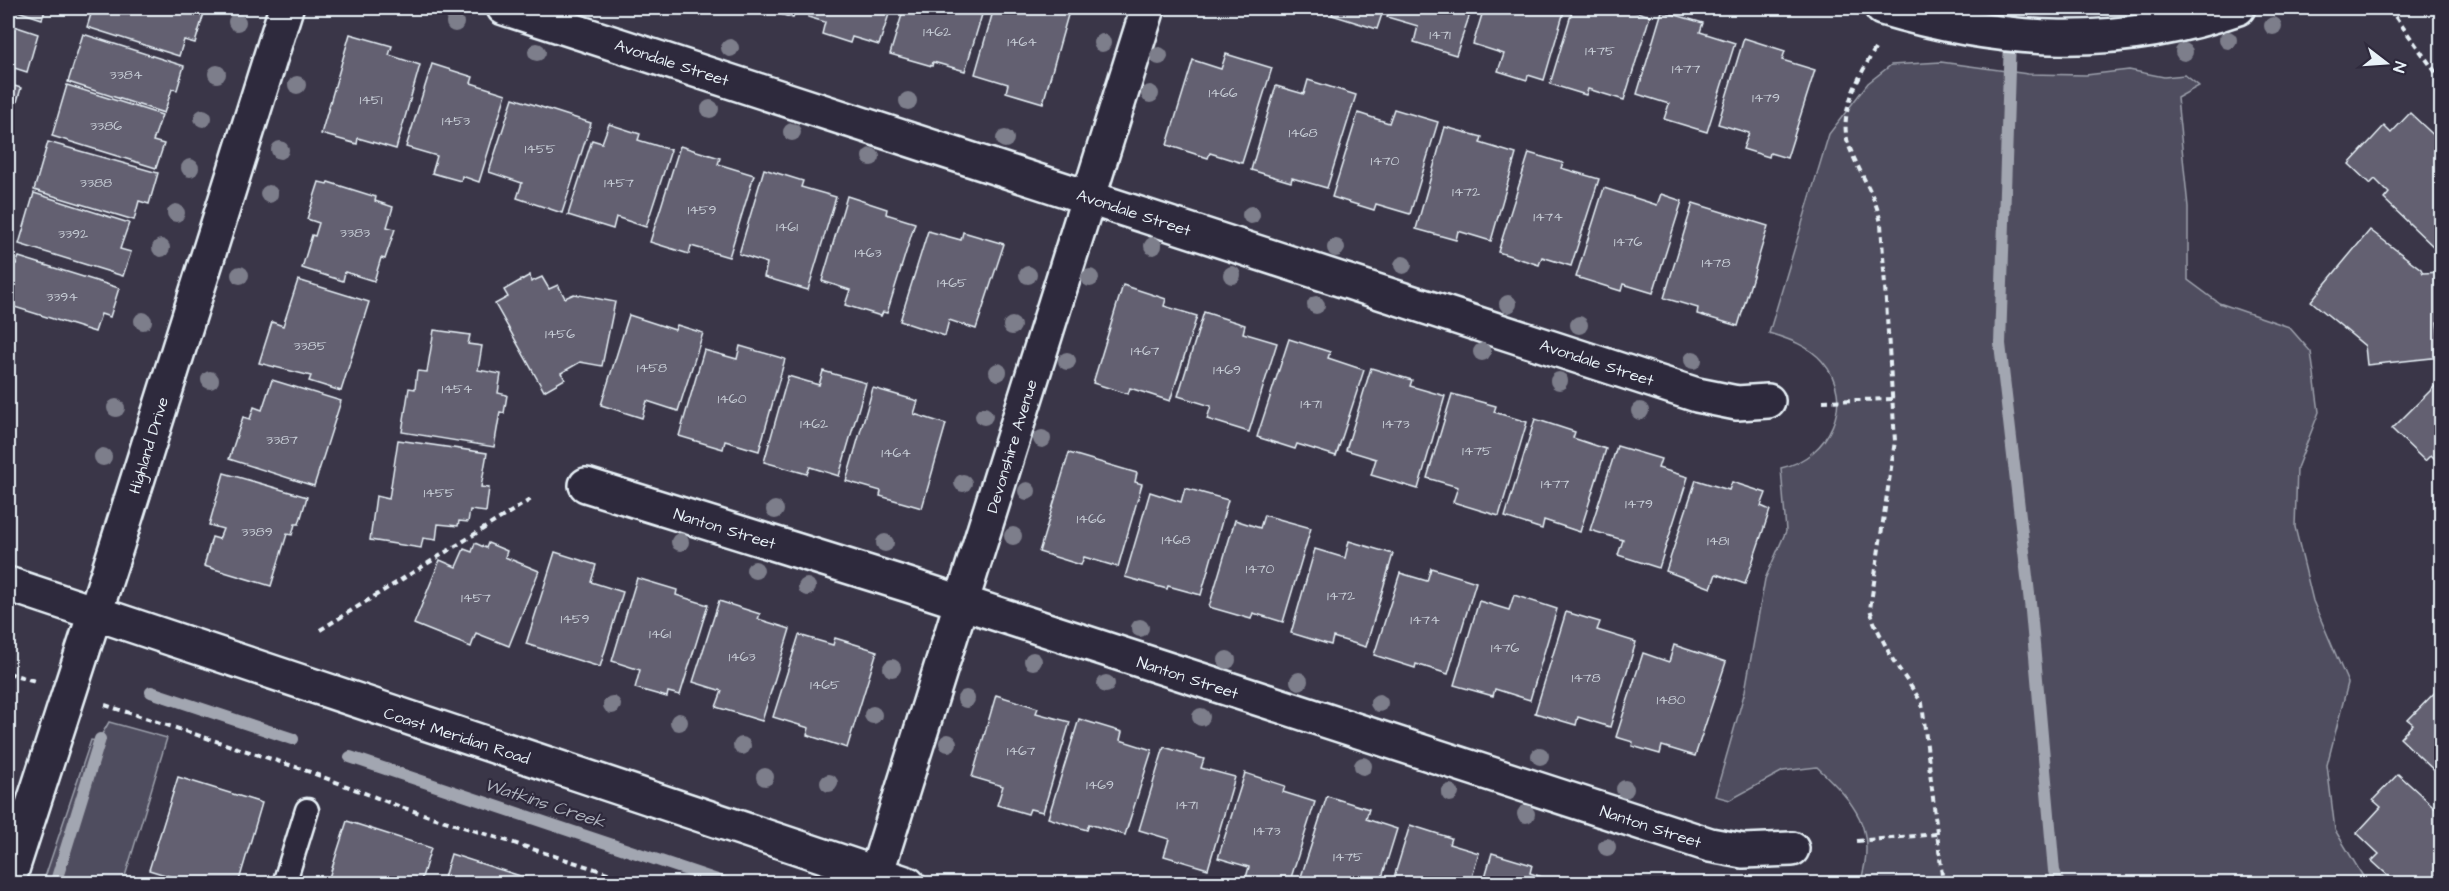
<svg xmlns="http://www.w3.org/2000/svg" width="2449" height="891" font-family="'Architects Daughter',sans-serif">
	<rect width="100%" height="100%" fill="#3a3648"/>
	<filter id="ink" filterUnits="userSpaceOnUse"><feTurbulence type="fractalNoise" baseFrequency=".0167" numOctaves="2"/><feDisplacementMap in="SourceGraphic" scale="12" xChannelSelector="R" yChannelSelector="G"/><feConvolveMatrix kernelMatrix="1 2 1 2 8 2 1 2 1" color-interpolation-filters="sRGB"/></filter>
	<g filter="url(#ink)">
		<g fill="#504e5f" stroke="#9ca0ac" stroke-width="1.5">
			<path d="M1941,62L2028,74L2086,75L2129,70L2164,77L2185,75L2199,86L2177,98L2188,207V280L2219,303L2289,327L2311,352L2319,412L2297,468L2295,527L2313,601L2348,683L2327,765L2335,830L2367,883H1860C1878,829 1855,803 1817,767L1783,771L1730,800L1715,796L1745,691L1765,579L1786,531L1781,468C1829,458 1857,400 1822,361C1808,345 1788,339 1769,333L1829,134L1868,83L1891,65Z"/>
			<path d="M109,722L167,738L123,883H43L91,740L98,741Z"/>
		</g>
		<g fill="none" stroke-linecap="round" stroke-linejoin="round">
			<g stroke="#a2a6b1" stroke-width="12">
				<path d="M2011,8L2000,344L2031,611L2054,871L2059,884"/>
				<path d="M151,692L293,739"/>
				<path d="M350,757L729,884"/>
				<path d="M55,884L100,739"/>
			</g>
		</g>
		<g fill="#636171" stroke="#e8f1f8" stroke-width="1.5">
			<path d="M8,8H46L42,19Z"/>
			<path d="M196,8L205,10L195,43L184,40L179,56L87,27L92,11L85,9Z"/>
			<path d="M741,8H797L793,18L767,10L765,15Z"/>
			<path d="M811,8H891L879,45L852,37L850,43L822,34L825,22L808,17Z"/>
			<path d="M904,8H984L965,71L933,62L932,66L890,54Z"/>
			<path d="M994,8H1070L1043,103L1006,92L1008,84L975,74Z"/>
			<path d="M1334,8H1384L1377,29L1332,15Z"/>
			<path d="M1390,8H1472L1456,55L1414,42L1418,26L1387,17Z"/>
			<path d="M1484,8H1565L1544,80L1528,75L1527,80L1498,71L1504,54L1473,44Z"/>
			<path d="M1573,8H1623L1650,16L1624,100L1588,89L1586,95L1550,84Z"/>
			<path d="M1662,11L1703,23L1700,32L1735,43L1707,132L1664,119L1669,104L1637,94Z"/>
			<path d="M8,24L38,34L27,72L8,66Z"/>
			<path d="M83,34L184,66L177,90L172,89L164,113L68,82Z"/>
			<path d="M350,34L392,46L389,55L420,65L396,149L358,138L357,144L321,134Z"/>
			<path d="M1744,38L1785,51L1782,60L1815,70L1787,158L1770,153L1769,157L1743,149L1749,133L1718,124Z"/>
			<path d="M1226,54L1272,68L1242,163L1210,153L1208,158L1167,145L1193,60L1221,69Z"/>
			<path d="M432,64L473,77L471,83L506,94L479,182L462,176L461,181L432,173L437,156L406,147Z"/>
			<path d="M1308,80L1356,95L1327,188L1292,178L1291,182L1251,170L1276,86L1304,94Z"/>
			<path d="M8,84L21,88L10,126L8,125Z"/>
			<path d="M67,85L162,115L153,141L164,144L156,168L52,136Z"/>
			<path d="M513,98L591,123L562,213L517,198L522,183L489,172Z"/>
			<path d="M1394,109L1438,122L1410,214L1376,204L1374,210L1332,197L1358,113L1389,123Z"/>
			<path d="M2410,113L2442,143V246L2437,250L2384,199L2389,193L2375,179L2370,184L2349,164L2384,126L2391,133Z"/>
			<path d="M609,124L640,134L638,140L671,150L646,227L616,217L613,229L568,215L592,140L602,143Z"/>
			<path d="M1445,127L1482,137L1480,143L1516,154L1491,241L1458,231L1456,240L1416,229Z"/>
			<path d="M48,142L158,173L149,204L139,201L134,220L34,190Z"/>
			<path d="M680,146L720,158L718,164L754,175L729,257L691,246L689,254L650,242Z"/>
			<path d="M1529,153L1563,163L1561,168L1599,179L1571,266L1542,257L1539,265L1498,252Z"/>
			<path d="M764,169L803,181L801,187L836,197L808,290L764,277L767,263L739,254Z"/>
			<path d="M319,182L327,184L328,182L376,197L375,201L393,207L387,227L395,229L385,259L381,258L374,281L345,272L343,281L302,268L312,235L315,236L319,223L307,219Z"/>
			<path d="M1604,188L1657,205L1661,194L1682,201L1653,293L1623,284L1621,291L1576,277Z"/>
			<path d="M34,193L129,223L120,249L131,252L123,276L19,244Z"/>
			<path d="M847,196L887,209L886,214L915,223L887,313L883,312L881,316L845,305L850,290L822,281Z"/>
			<path d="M1693,203L1768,226L1738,326L1697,314L1698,308L1664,298Z"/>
			<path d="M2370,230L2421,269L2423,273L2442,272V321L2437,322L2441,357L2367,365L2365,346L2311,301Z"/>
			<path d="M928,231L961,240L963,232L1004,244L976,329L949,320L945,336L900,321Z"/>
			<path d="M19,257L119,288L110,317L101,314L95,332L8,305V268L10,262L16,264Z"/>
			<path d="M530,275L531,282L542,277L549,289L558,285L565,298L574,294L615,302L602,366L580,362L561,373L565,379L544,391L495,304L508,297L504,290Z"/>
			<path d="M298,280L369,302L341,391L309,381L311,376L259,363L272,322L283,326Z"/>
			<path d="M1123,285L1166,299L1164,306L1197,316L1170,401L1130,388L1128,394L1093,383Z"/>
			<path d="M1204,312L1245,325L1243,333L1277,343L1249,432L1207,419L1211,406L1178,396Z"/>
			<path d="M629,315L675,330L677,325L703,333L678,411L647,401L642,418L601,405Z"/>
			<path d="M434,330L470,335L468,344L482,346L478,370L501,374L498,393L507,395L504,413L500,412L494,447L402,432L409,388L415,389L417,371L427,372Z"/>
			<path d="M1289,339L1330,352L1328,358L1364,370L1336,456L1297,444L1295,449L1257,437Z"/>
			<path d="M740,346L785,359L759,451L725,441L723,449L679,436L704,350L737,359Z"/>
			<path d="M1371,368L1412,380L1410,386L1445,396L1418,489L1371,475L1376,459L1346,450Z"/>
			<path d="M823,371L866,383L839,476L810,467L807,474L764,462L788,376L819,385Z"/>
			<path d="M2442,379V466L2431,455L2425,461L2392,429Z"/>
			<path d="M272,380L341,401L314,486L229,459L243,417L250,419L254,407L262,410Z"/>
			<path d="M873,388L918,401L914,414L946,424L922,508L880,496L881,491L846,481Z"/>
			<path d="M1452,394L1496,406L1494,412L1527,422L1499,516L1453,502L1458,487L1427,478Z"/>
			<path d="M1535,419L1575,432L1573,438L1606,449L1580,532L1544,520L1542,529L1505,517Z"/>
			<path d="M398,440L487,453L481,487L489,488L486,512L470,510L468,522L459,521L458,526L438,524L436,540L423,538L421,548L370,540L376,496L389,499Z"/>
			<path d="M1617,446L1661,459L1658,468L1688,477L1659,568L1618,555L1623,540L1590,530Z"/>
			<path d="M1069,453L1137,473L1135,482L1142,484L1118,567L1084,557L1081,565L1039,552Z"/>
			<path d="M224,473L307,497L299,524H295L292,535L287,534L271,586L204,566L212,537L219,539L223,529L209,525Z"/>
			<path d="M1696,480L1729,490L1732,482L1766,493L1761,506L1770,510L1745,584L1716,574L1711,588L1666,571Z"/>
			<path d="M1185,488L1228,500L1201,595L1168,586L1167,589L1125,577L1150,492L1181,502Z"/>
			<path d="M1264,515L1311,528L1283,622L1253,613L1251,619L1209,607L1235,520L1260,528Z"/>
			<path d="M1349,541L1393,554L1366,647L1333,637L1331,645L1291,633L1315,549L1345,558Z"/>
			<path d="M475,543L486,548L488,543L507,551L505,557L539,571L509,646L476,633L471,647L414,624L440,560L456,567L464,549L472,552Z"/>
			<path d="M555,552L596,565L591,582L623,592L600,667L526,644Z"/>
			<path d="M1431,568L1476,582L1448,674L1416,664L1415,668L1374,655L1400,573L1427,581Z"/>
			<path d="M637,578L677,590L676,595L708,605L680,695L668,692L667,697L635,688L640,670L612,661Z"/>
			<path d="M1514,595L1557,609L1530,700L1495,689L1493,696L1454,685L1479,601L1509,610Z"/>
			<path d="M719,601L760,614L758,619L790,629L762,721L716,707L722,691L693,682Z"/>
			<path d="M1566,612L1600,622L1597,630L1636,642L1610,727L1578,717L1576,725L1535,713Z"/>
			<path d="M799,635L833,645L835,638L877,651L847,748L807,735L809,728L773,717Z"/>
			<path d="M1674,645L1726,662L1695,756L1662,746L1660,754L1632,746L1633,742L1616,737L1643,653L1669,662Z"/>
			<path d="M2442,685V778L2400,738L2413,724L2408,720Z"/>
			<path d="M996,695L1038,708L1036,713L1070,722L1043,812L1030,809L1028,814L997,805L1003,786L972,777Z"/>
			<path d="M1079,719L1122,732L1120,740L1152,750L1125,835L1089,824L1087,830L1048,818Z"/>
			<path d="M1164,747L1204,759L1201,768L1235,777L1208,869L1164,856L1169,839L1139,830Z"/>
			<path d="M1245,773L1285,786L1283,792L1315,802L1289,884H1253L1245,881L1249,867L1218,858Z"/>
			<path d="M2398,774L2442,814V884H2393L2394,881L2372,861L2379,854L2357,833L2381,807L2373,800Z"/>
			<path d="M178,777L262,803L238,884H195L149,870Z"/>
			<path d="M1327,796L1369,809L1366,819L1397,829L1380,884L1299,883Z"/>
			<path d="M347,821L431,848L420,884H327Z"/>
			<path d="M1410,825L1451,838L1449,844L1479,853L1470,884H1392Z"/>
			<path d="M1492,853L1532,865L1530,873L1563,884H1483Z"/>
			<path d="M451,854L533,880L532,884H442Z"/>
		</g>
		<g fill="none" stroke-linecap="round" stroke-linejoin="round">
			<defs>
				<path id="lane" d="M284,884L307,810"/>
				<g id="street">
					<path d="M504,8L1697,395L1737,403L1768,401"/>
					<path d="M1882,8C2003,44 2117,50 2238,8"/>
					<path d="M586,485L908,585L1710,845L1743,851L1792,849"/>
					<path d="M873,884L1148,8"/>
				</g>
				<g id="secondary">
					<path d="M8,584L908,884"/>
					<path d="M8,882L117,545L286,8"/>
				</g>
			</defs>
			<use href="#lane" stroke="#e8f1f8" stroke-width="27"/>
			<use href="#street" stroke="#e8f1f8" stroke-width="38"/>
			<use href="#secondary" stroke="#e8f1f8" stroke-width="38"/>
			<g stroke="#e8f1f8" stroke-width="4" stroke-dasharray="6 4.5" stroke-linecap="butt">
				<path d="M2389,8L2442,81"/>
				<path d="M1875,49C1859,77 1837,113 1849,146C1859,173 1876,195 1881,224L1895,441L1870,609L1874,622L1891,657L1922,703L1943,884"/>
				<path d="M1823,401L1893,399"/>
				<path d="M320,630L533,498"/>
				<path d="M8,673L35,681"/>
				<path d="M105,705L302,769L401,807L642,884"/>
				<path d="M1857,841L1937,834"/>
			</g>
			<use href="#lane" stroke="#2f2a3d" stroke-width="22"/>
			<use href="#street" stroke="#2f2a3d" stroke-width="33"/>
			<use href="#secondary" stroke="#2f2a3d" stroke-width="33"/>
		</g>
		<g fill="#7d7e8b">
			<circle cx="237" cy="22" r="9"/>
			<circle cx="455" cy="23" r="9"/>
			<circle cx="2273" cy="26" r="9"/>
			<circle cx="2228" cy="40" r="9"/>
			<circle cx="1102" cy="43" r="9"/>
			<circle cx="730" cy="48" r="9"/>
			<circle cx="537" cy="52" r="9"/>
			<circle cx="2184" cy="52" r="9"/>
			<circle cx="1159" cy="56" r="9"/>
			<circle cx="217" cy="74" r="9"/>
			<circle cx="297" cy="85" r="9"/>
			<circle cx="1150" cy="94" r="9"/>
			<circle cx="908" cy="101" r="9"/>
			<circle cx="710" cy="109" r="9"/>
			<circle cx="203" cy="118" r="9"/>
			<circle cx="792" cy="132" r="9"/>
			<circle cx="1005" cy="139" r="9"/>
			<circle cx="280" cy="150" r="9"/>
			<circle cx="871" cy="157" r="9"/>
			<circle cx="190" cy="168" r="9"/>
			<circle cx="269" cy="194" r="9"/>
			<circle cx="176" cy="213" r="9"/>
			<circle cx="1251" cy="215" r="9"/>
			<circle cx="1153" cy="246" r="9"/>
			<circle cx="161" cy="248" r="9"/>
			<circle cx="1336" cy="248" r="9"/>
			<circle cx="1403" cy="265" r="9"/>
			<circle cx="240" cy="275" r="9"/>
			<circle cx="1028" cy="275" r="9"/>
			<circle cx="1232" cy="275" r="9"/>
			<circle cx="1090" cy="278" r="9"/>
			<circle cx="1508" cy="304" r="9"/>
			<circle cx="1316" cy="305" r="9"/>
			<circle cx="143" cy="321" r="9"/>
			<circle cx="1579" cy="325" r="9"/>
			<circle cx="1012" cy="326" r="9"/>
			<circle cx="1482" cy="352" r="9"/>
			<circle cx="1693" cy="360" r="9"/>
			<circle cx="1067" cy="361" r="9"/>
			<circle cx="998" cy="372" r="9"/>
			<circle cx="210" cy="380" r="9"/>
			<circle cx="1559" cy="381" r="9"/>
			<circle cx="116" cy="408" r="9"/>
			<circle cx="1640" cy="411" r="9"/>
			<circle cx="984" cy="416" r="9"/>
			<circle cx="1042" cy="439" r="9"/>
			<circle cx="103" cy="457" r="9"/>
			<circle cx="963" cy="483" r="9"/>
			<circle cx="1027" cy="491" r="9"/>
			<circle cx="775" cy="510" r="9"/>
			<circle cx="1013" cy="536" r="9"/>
			<circle cx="680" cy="542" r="9"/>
			<circle cx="885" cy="543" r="9"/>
			<circle cx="755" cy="570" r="9"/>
			<circle cx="807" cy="587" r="9"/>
			<circle cx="1140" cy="628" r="9"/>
			<circle cx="1227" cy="660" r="9"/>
			<circle cx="1033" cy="661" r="9"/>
			<circle cx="892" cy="668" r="9"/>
			<circle cx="1299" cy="681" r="9"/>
			<circle cx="1106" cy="684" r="9"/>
			<circle cx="966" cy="699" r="9"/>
			<circle cx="1379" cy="703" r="9"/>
			<circle cx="612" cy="705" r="9"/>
			<circle cx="873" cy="715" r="9"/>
			<circle cx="1201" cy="717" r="9"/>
			<circle cx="679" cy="722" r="9"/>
			<circle cx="948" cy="743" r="9"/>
			<circle cx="742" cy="746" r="9"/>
			<circle cx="1540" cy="756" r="9"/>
			<circle cx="1363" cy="766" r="9"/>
			<circle cx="765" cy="777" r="9"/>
			<circle cx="829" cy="783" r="9"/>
			<circle cx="1625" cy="789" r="9"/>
			<circle cx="1450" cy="793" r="9"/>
			<circle cx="1526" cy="814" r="9"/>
			<circle cx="1607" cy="847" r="9"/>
		</g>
	</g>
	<g text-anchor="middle" stroke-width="4.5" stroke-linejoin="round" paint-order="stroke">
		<g font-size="14" fill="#c7cdd6">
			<text x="937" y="36">1462</text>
			<text x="1440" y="39">1471</text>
			<text x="1022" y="46">1464</text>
			<text x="1600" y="55">1475</text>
			<text x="1686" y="73">1477</text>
			<text x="126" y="79">3384</text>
			<text x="1223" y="97">1466</text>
			<text x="1766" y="102">1479</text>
			<text x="371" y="104">1451</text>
			<text x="456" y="125">1453</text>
			<text x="106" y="130">3386</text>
			<text x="1303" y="137">1468</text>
			<text x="540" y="153">1455</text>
			<text x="1385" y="165">1470</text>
			<text x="96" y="187">3388</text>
			<text x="619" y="187">1457</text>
			<text x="1466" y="196">1472</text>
			<text x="702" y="214">1459</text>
			<text x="1548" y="221">1474</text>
			<text x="787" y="231">1461</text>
			<text x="355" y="237">3383</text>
			<text x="73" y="238">3392</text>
			<text x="1628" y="246">1476</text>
			<text x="868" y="257">1463</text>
			<text x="1716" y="267">1478</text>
			<text x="952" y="287">1465</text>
			<text x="62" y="301">3394</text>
			<text x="560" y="338">1456</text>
			<text x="310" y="350">3385</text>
			<text x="1145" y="355">1467</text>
			<text x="652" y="372">1458</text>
			<text x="1227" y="374">1469</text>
			<text x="457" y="393">1454</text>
			<text x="732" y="403">1460</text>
			<text x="1311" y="408">1471</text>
			<text x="814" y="428">1462</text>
			<text x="1396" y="428">1473</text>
			<text x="282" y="444">3387</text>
			<text x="1477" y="455">1475</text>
			<text x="896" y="457">1464</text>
			<text x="1555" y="488">1477</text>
			<text x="439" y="497">1455</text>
			<text x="1639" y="508">1479</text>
			<text x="1091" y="523">1466</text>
			<text x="257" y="536">3389</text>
			<text x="1176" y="544">1468</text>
			<text x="1718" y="545">1481</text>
			<text x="1260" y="573">1470</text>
			<text x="1341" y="600">1472</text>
			<text x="476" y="602">1457</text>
			<text x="575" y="623">1459</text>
			<text x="1425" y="624">1474</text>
			<text x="660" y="638">1461</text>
			<text x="1505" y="652">1476</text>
			<text x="742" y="661">1463</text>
			<text x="1586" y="682">1478</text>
			<text x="825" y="689">1465</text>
			<text x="1671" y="704">1480</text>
			<text x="1021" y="755">1467</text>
			<text x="1100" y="789">1469</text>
			<text x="1187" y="809">1471</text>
			<text x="1267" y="835">1473</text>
			<text x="1348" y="861">1475</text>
		</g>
		<g font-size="16" fill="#e8f1f8" stroke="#2f2a3d">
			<text transform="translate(672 62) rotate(18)" y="6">Avondale Street</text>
			<text transform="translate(1134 212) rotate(18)" y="6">Avondale Street</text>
			<text transform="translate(1597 362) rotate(18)" y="6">Avondale Street</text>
			<text transform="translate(148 445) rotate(-73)" y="6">Highland Drive</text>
			<text transform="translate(1011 446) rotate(-73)" y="6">Devonshire Avenue</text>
			<text transform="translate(725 528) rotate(17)" y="6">Nanton Street</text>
			<text transform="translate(1188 677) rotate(18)" y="6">Nanton Street</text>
			<text transform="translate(457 735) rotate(18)" y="6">Coast Meridian Road</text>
			<text transform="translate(1651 826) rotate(18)" y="6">Nanton Street</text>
		</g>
		<g font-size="18" font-style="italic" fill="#aeb2bd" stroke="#2f2a3d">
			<text transform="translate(545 803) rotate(18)" y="6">Watkins Creek</text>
		</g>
	</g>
	<rect width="2449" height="891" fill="none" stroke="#2f2a3d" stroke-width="30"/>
	<rect x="15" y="15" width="2419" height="861" fill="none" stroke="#e8f1f8" stroke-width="2" filter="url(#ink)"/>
	<g transform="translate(2386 63) rotate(107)" stroke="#2f2a3d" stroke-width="4.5" paint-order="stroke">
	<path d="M0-4.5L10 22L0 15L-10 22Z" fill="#e8f1f8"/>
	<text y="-9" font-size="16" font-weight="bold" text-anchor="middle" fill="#e8f1f8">N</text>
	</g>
</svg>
